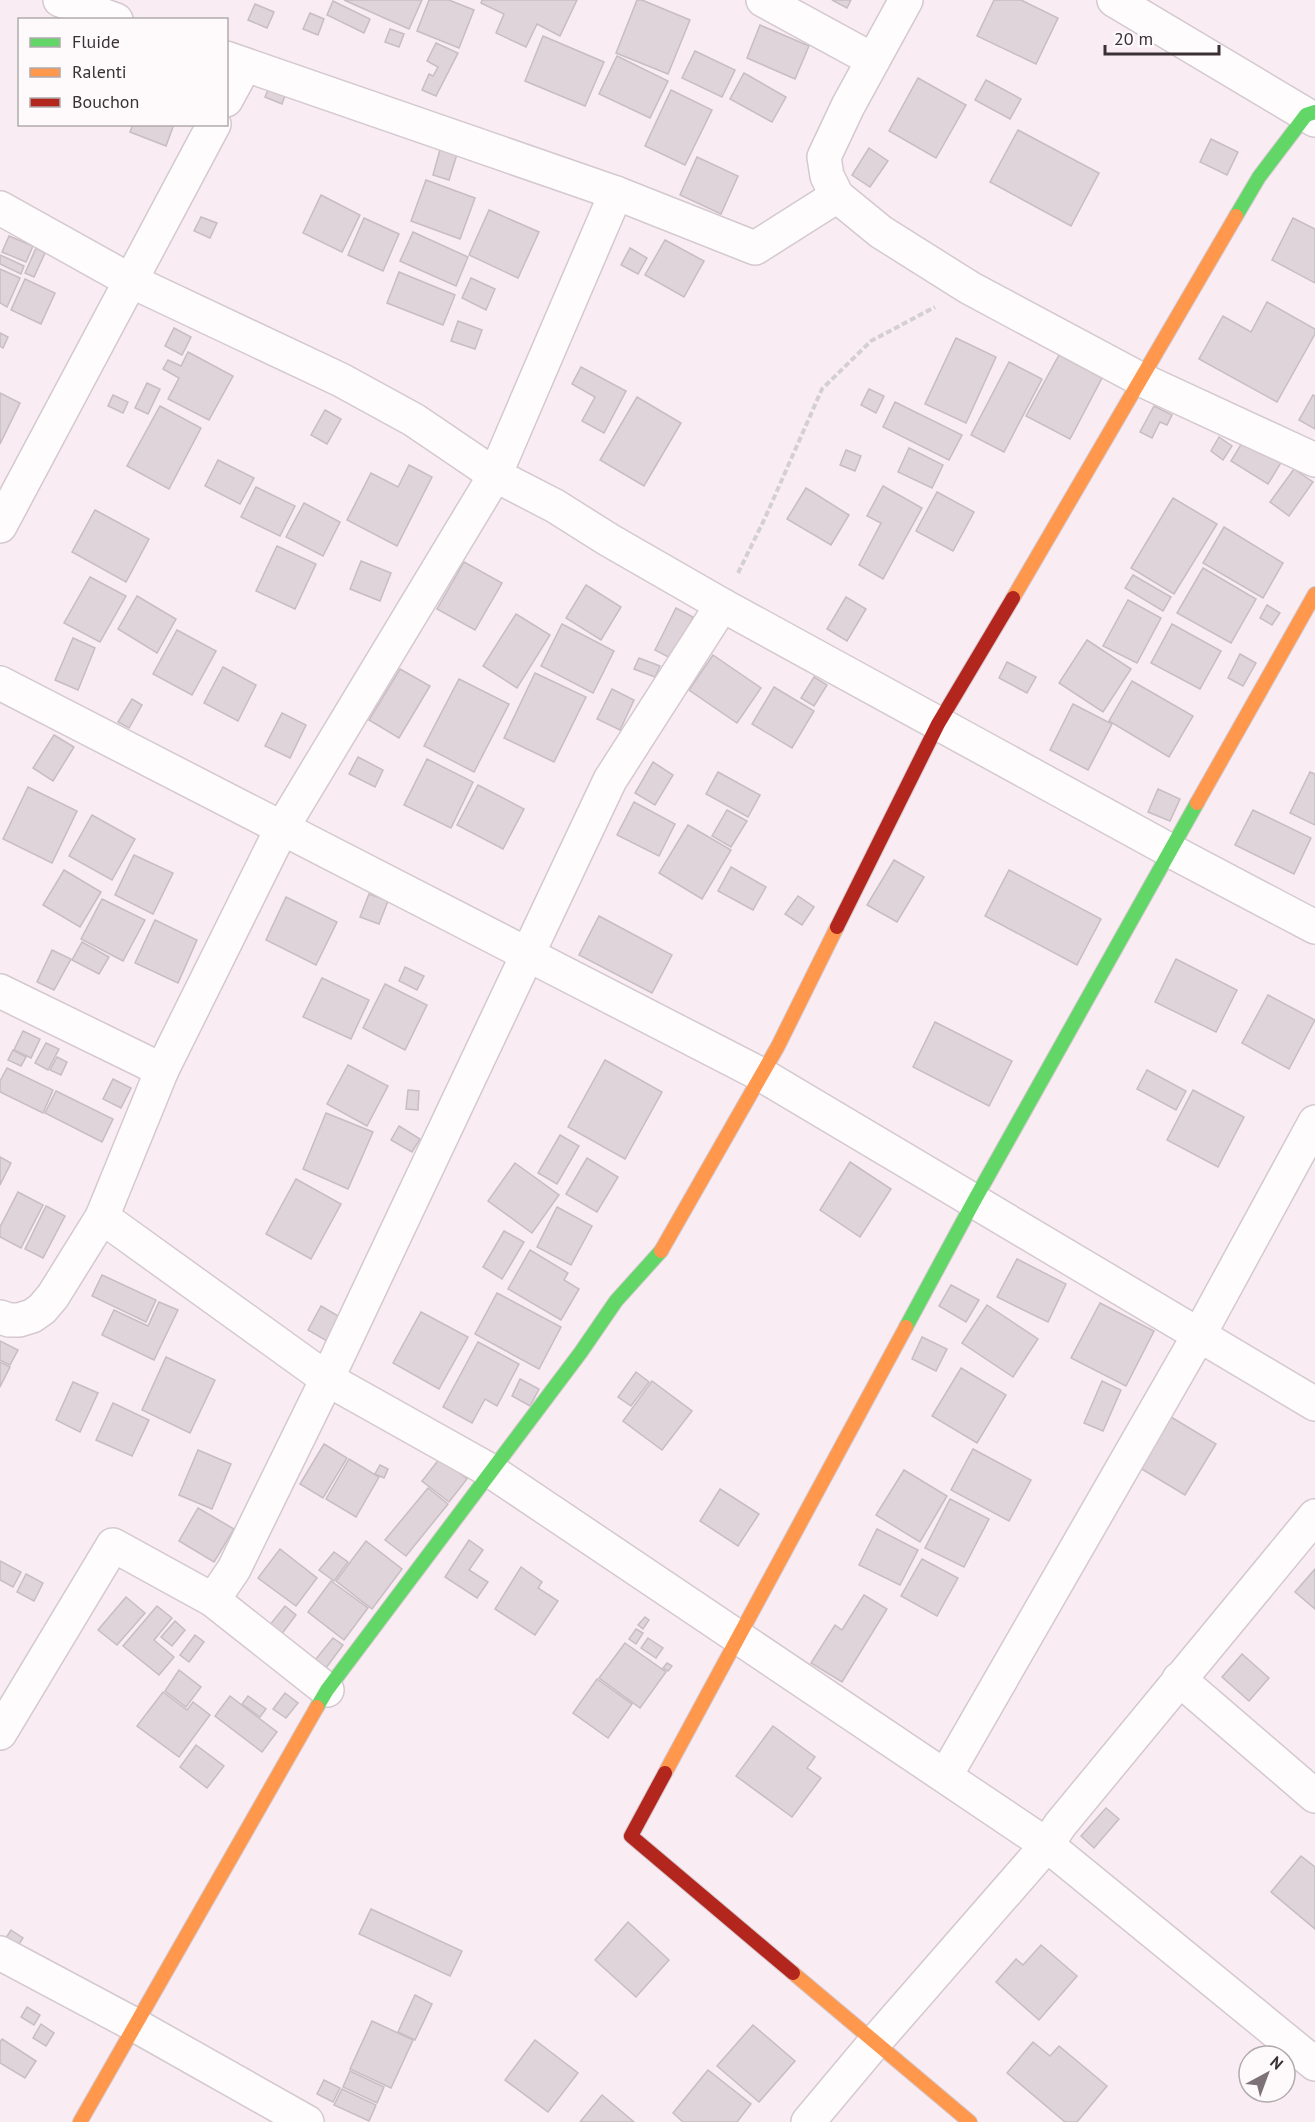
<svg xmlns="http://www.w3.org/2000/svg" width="1315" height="2122" font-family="'PT Sans',sans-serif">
	<rect width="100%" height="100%" fill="#f9ecf3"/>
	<g fill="#ded4d9" stroke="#c7bdc3" stroke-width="1.5">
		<path d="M344,0H422L409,29Z"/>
		<path d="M429,0H449L474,10L459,48L417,31Z"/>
		<path d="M482,0H577L560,36L537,24L526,47L496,33L504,14L481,3Z"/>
		<path d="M637,0H642L690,20L668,74L616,53Z"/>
		<path d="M832,0H851L847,8Z"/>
		<path d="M994,0H1021L1058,18L1036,64L977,36Z"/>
		<path d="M333,1L370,19L364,33L327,15Z"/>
		<path d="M255,4L274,12L267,28L248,20Z"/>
		<path d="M310,13L324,19L318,35L303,29Z"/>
		<path d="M760,25L809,46L795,79L747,58Z"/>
		<path d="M390,29L404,34L399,47L385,42Z"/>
		<path d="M543,36L604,62L585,106L525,81Z"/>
		<path d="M436,43L458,53L436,96L422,90L429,74L433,76L438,67L427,61Z"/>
		<path d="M695,51L735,70L722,97L682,78Z"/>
		<path d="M617,56L668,81L650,118L599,94Z"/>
		<path d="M744,73L786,97L772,122L730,99Z"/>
		<path d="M918,78L966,105L936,158L889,131Z"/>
		<path d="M272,80L288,87L282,104L265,97Z"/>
		<path d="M986,80L1021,99L1010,119L975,100Z"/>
		<path d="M671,90L712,110L685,165L645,146Z"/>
		<path d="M133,124H174L166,146L130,132Z"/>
		<path d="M1018,130L1099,173L1071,226L990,182Z"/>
		<path d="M1211,139L1238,152L1227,175L1200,162Z"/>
		<path d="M441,146L458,151L449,180L433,175Z"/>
		<path d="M869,148L888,161L870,187L852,175Z"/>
		<path d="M697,157L738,176L721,214L680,195Z"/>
		<path d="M426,180L475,198L460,239L411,221Z"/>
		<path d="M321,195L360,215L342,252L303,233Z"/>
		<path d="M489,210L539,232L518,278L469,255Z"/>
		<path d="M201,217L217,223L210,238L194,231Z"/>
		<path d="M364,218L399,234L383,271L348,255Z"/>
		<path d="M1293,218L1315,229V283L1272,260Z"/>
		<path d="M413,232L468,257L456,286L400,261Z"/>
		<path d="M9,236L33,246L26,262L2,252Z"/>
		<path d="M665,240L704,261L684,297L645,275Z"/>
		<path d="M36,248L45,253L34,277L25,273Z"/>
		<path d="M630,248L647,258L638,274L621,265Z"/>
		<path d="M0,255L24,266L21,274L0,264Z"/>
		<path d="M0,269L20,278L7,307L0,303Z"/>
		<path d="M399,272L455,295L443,325L387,303Z"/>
		<path d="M471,278L495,289L486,310L462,298Z"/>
		<path d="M25,279L55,293L41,324L11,310Z"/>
		<path d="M1267,302L1315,329V334L1277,402L1199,359L1223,316L1251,332Z"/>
		<path d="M458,321L482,330L475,349L451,341Z"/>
		<path d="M174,328L191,337L182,355L165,346Z"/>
		<path d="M0,333L8,337L3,348L0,346Z"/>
		<path d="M956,338L996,357L966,423L925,404Z"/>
		<path d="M188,352L233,376L209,420L168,399L179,378L163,369L168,360L181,366Z"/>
		<path d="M1059,355L1102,378L1070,439L1026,416Z"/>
		<path d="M1009,362L1042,379L1004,452L971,435Z"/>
		<path d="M581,367L626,391L604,433L582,421L595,397L572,384Z"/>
		<path d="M147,383L160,389L148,414L135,408Z"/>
		<path d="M869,389L884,396L876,413L861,405Z"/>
		<path d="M0,393L20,403L0,444Z"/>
		<path d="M113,395L128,402L123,413L108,406Z"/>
		<path d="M1313,395L1315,396V429L1299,420Z"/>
		<path d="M637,397L681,423L644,486L600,460Z"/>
		<path d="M895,402L962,435L949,460L883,427Z"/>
		<path d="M160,406L201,428L169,489L127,466Z"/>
		<path d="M1154,406L1172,415L1167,425L1160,422L1152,438L1140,432Z"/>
		<path d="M325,410L341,419L327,444L311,435Z"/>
		<path d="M1219,437L1232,446L1223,460L1211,451Z"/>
		<path d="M1245,438L1282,461L1268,484L1231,461Z"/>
		<path d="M909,448L943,465L932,488L898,472Z"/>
		<path d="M846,450L861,456L855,471L840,465Z"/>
		<path d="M218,460L254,478L240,504L205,486Z"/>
		<path d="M409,465L432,477L397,546L347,520L371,473L398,487Z"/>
		<path d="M1294,469L1313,482L1289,516L1270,502Z"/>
		<path d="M883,486L922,508L883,579L859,565L881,523L867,516Z"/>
		<path d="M256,487L295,506L280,536L241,517Z"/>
		<path d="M806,488L849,515L831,545L787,519Z"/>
		<path d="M937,492L974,512L953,551L916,531Z"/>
		<path d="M1173,498L1217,524L1174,594L1131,568Z"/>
		<path d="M304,503L340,522L323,556L286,537Z"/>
		<path d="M95,510L149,539L126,582L72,552Z"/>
		<path d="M1224,527L1283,563L1263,598L1203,563Z"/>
		<path d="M277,546L316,564L295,609L256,591Z"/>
		<path d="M361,561L391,573L380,601L350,589Z"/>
		<path d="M464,562L502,583L475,630L437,609Z"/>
		<path d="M1203,568L1256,599L1231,643L1177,613Z"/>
		<path d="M1133,575L1171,597L1163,611L1125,588Z"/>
		<path d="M90,577L126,596L100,642L64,623Z"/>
		<path d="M586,585L621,607L601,640L566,618Z"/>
		<path d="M137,596L176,619L157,653L118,629Z"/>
		<path d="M846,597L866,609L847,641L827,629Z"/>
		<path d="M1128,600L1161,618L1137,663L1103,646Z"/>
		<path d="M1267,605L1280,613L1272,625L1260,618Z"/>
		<path d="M676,608L693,617L672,659L655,650Z"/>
		<path d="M516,614L550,635L517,688L483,666Z"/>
		<path d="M562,624L614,651L593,693L541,666Z"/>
		<path d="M1172,624L1221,651L1200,689L1151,663Z"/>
		<path d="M177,630L216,651L192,695L153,674Z"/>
		<path d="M73,638L95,648L78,690L55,680Z"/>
		<path d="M1087,640L1131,669L1103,712L1059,683Z"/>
		<path d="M1240,654L1256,663L1243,686L1228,678Z"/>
		<path d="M713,655L761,688L737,723L689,690Z"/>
		<path d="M639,658L660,666L655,677L634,669Z"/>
		<path d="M1007,662L1036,677L1027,693L999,678Z"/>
		<path d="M223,667L256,685L238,721L204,703Z"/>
		<path d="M400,669L430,686L399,738L369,720Z"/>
		<path d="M535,673L586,697L554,762L504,738Z"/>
		<path d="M814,677L827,685L814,706L801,698Z"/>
		<path d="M459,679L509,704L474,772L424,746Z"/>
		<path d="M1132,681L1193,716L1169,757L1109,721Z"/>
		<path d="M774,687L814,711L792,748L752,724Z"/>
		<path d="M612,689L634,700L620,730L597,719Z"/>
		<path d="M132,699L142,705L129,728L118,722Z"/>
		<path d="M1073,704L1112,724L1088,770L1050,750Z"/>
		<path d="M282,713L306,725L290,758L265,746Z"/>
		<path d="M54,735L74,747L53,781L33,768Z"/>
		<path d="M358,757L383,770L375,787L349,774Z"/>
		<path d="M427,759L473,782L451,828L404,805Z"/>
		<path d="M653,762L673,775L655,805L635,793Z"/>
		<path d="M718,772L760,795L748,817L706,794Z"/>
		<path d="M1310,772L1315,774V825L1290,813Z"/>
		<path d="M478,785L524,809L503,849L457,825Z"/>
		<path d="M28,787L77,811L52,863L3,839Z"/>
		<path d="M1158,789L1180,799L1170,821L1148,812Z"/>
		<path d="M634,802L675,824L659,856L617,835Z"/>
		<path d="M727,810L747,821L731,847L712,836Z"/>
		<path d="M1253,810L1311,838L1294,874L1235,845Z"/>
		<path d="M92,815L135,839L112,880L69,856Z"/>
		<path d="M688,825L731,850L702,899L659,873Z"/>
		<path d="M134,855L173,873L153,914L115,895Z"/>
		<path d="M894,860L924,877L897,922L867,905Z"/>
		<path d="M731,867L766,887L753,910L718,891Z"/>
		<path d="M64,870L101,892L80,927L43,905Z"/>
		<path d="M1009,870L1101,919L1077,965L985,916Z"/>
		<path d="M369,894L388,901L379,924L360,917Z"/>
		<path d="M798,896L814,907L802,925L785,914Z"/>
		<path d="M286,897L337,922L316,965L266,940Z"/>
		<path d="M102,899L145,920L123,961L81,939Z"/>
		<path d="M599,916L672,955L652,993L579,955Z"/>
		<path d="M155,920L197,940L178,983L135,963Z"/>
		<path d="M82,942L109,957L99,974L72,960Z"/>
		<path d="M52,950L71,959L54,990L37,982Z"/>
		<path d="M1176,959L1237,990L1216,1032L1155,1002Z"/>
		<path d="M405,967L424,976L417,990L399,981Z"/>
		<path d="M322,978L369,1000L351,1039L303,1017Z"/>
		<path d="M385,984L427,1005L405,1050L363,1028Z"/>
		<path d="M1268,995L1315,1020L1289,1069L1242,1043Z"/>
		<path d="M935,1022L1012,1061L989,1106L913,1067Z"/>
		<path d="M23,1031L40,1039L31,1058L14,1050Z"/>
		<path d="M46,1043L59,1049L48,1070L35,1063Z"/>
		<path d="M13,1050L26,1057L21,1066L8,1060Z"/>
		<path d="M57,1057L67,1062L61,1075L50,1070Z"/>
		<path d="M605,1060L662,1092L625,1159L568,1127Z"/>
		<path d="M348,1065L388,1086L367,1126L327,1104Z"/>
		<path d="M7,1068L53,1090L43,1113L0,1092V1081Z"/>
		<path d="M1147,1070L1186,1091L1176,1110L1137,1089Z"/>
		<path d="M113,1079L131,1088L121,1108L103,1099Z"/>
		<path d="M408,1090L419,1091L418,1110L406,1109Z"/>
		<path d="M1193,1090L1244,1117L1218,1167L1167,1140Z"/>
		<path d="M56,1091L113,1119L102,1142L45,1113Z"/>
		<path d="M326,1113L373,1132L348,1189L303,1169Z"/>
		<path d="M399,1126L420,1139L412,1152L391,1140Z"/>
		<path d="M560,1135L579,1146L557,1184L538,1173Z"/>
		<path d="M0,1157L11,1163L0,1185Z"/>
		<path d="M587,1158L618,1177L597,1212L566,1194Z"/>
		<path d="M850,1162L891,1189L860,1237L820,1210Z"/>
		<path d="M515,1163L559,1195L532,1233L488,1201Z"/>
		<path d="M296,1179L341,1204L311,1259L266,1234Z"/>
		<path d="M18,1192L43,1205L21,1248L0,1237V1227Z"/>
		<path d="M46,1206L65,1216L43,1258L25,1249Z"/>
		<path d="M557,1207L592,1226L571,1265L537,1247Z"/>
		<path d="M504,1231L524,1242L502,1279L483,1267Z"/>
		<path d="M530,1250L568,1273L564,1280L579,1289L561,1320L508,1289Z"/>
		<path d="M1017,1259L1066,1284L1048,1322L997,1297Z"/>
		<path d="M102,1275L156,1300L146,1322L92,1296Z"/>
		<path d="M951,1285L979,1300L966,1322L939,1306Z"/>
		<path d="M497,1293L561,1327L539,1369L475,1334Z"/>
		<path d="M159,1302L178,1310L154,1360L102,1335L114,1310L148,1326Z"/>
		<path d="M1100,1303L1154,1331L1126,1386L1071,1358Z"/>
		<path d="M987,1305L1038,1339L1013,1377L962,1343Z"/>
		<path d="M321,1306L345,1320L332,1344L308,1330Z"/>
		<path d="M421,1312L468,1337L439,1389L393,1363Z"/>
		<path d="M922,1337L947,1349L936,1371L912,1359Z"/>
		<path d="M0,1341L18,1350L10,1365L0,1360Z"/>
		<path d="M478,1342L519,1364L497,1406L485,1399L472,1423L443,1407Z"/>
		<path d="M166,1357L215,1380L190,1433L142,1410Z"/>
		<path d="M0,1362L10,1367L0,1387Z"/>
		<path d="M961,1368L1006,1395L977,1443L932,1416Z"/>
		<path d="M636,1372L649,1382L631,1406L618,1397Z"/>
		<path d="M520,1379L539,1389L530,1406L512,1396Z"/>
		<path d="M652,1381L692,1411L662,1450L623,1421Z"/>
		<path d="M1102,1381L1121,1390L1103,1431L1084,1423Z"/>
		<path d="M73,1382L98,1393L80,1432L56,1420Z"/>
		<path d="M113,1403L149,1420L132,1456L96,1440Z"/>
		<path d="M1166,1414L1216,1444L1185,1495L1135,1465Z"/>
		<path d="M324,1444L347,1458L323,1498L300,1484Z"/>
		<path d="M973,1449L1031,1480L1009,1521L951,1490Z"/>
		<path d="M198,1450L231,1464L212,1509L179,1495Z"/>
		<path d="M440,1458L467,1479L449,1502L422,1481Z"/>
		<path d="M349,1459L379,1477L356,1517L326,1499Z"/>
		<path d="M380,1465L388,1469L384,1478L375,1474Z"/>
		<path d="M904,1470L947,1496L920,1542L876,1515Z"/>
		<path d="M428,1488L448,1504L406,1556L385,1540Z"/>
		<path d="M720,1489L759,1514L738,1546L700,1521Z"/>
		<path d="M950,1499L989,1519L964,1567L925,1548Z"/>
		<path d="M198,1508L234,1529L214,1562L179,1541Z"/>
		<path d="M877,1529L918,1550L900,1585L859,1565Z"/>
		<path d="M469,1540L483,1550L469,1570L488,1582L477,1598L445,1577Z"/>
		<path d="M366,1541L402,1569L372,1609L336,1581Z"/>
		<path d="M280,1549L317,1578L296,1606L258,1578Z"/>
		<path d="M334,1552L348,1562L334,1581L319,1570Z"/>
		<path d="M922,1559L958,1578L937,1616L901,1596Z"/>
		<path d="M0,1561L21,1572L13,1587L0,1580Z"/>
		<path d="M521,1567L542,1582L538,1588L558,1601L535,1635L495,1609Z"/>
		<path d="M1315,1569V1609L1295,1592Z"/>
		<path d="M26,1574L43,1583L34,1601L17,1592Z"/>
		<path d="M331,1581L368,1608L344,1640L308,1612Z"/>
		<path d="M864,1595L887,1609L842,1682L811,1663L835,1625L842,1630Z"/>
		<path d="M126,1597L145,1613L117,1645L98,1630Z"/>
		<path d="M157,1606L172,1618L154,1640L174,1657L159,1675L123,1646Z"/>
		<path d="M285,1606L296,1615L281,1635L269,1626Z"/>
		<path d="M645,1617L649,1620L643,1629L638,1625Z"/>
		<path d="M175,1621L185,1630L172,1646L161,1637Z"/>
		<path d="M636,1629L643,1633L636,1644L629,1639Z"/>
		<path d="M195,1635L204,1642L189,1662L180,1655Z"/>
		<path d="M333,1638L343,1645L326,1668L315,1660Z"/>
		<path d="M648,1638L663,1648L656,1658L641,1648Z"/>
		<path d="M625,1643L666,1672L640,1708L599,1678Z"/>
		<path d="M1242,1654L1269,1678L1249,1701L1222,1677Z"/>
		<path d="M667,1663L672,1666L668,1671L663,1668Z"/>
		<path d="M179,1670L201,1687L186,1707L165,1691Z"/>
		<path d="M597,1679L632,1704L608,1738L573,1713Z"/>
		<path d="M163,1692L187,1710L193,1702L210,1715L179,1757L137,1726Z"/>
		<path d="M285,1693L298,1703L286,1718L273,1709Z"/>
		<path d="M230,1696L277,1732L262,1752L215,1716Z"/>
		<path d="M248,1696L266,1709L260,1717L242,1704Z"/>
		<path d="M773,1726L815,1757L807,1768L821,1778L792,1817L736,1776Z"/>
		<path d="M196,1745L224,1766L207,1788L180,1767Z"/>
		<path d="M1106,1808L1119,1819L1094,1848L1081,1836Z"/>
		<path d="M1301,1856L1315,1867V1929L1271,1892Z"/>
		<path d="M371,1909L462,1951L450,1976L359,1934Z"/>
		<path d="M628,1922L669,1960L636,1997L595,1960Z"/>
		<path d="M11,1930L23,1938L12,1955L0,1947Z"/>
		<path d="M1041,1945L1077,1976L1039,2020L996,1982L1016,1959L1023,1965Z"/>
		<path d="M415,1995L432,2004L415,2040L398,2032Z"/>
		<path d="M27,2007L40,2015L34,2025L21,2017Z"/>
		<path d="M372,2021L413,2040L391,2088L350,2069Z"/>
		<path d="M41,2024L54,2033L46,2046L33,2038Z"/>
		<path d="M753,2025L795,2061L759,2102L717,2066Z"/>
		<path d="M2,2039L36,2061L25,2078L0,2063V2042Z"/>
		<path d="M535,2040L578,2073L548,2112L505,2080Z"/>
		<path d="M1033,2042L1050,2056L1059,2046L1107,2086L1077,2122H1065L1007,2073Z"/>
		<path d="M708,2070L751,2104L737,2122H683L673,2113Z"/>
		<path d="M350,2071L384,2087L377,2103L343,2087Z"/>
		<path d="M324,2080L340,2088L333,2102L317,2094Z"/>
		<path d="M342,2089L376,2105L369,2121L334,2105Z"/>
		<path d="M602,2095L634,2122H580Z"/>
	</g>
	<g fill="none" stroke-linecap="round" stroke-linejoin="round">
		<defs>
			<g id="street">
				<path d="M60,0L116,20"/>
				<path d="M763,0L873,60"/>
				<path d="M906,0L848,106L824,157L827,176L837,196L881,232L970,288L1142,380L1315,460"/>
				<path d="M1114,0L1315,120"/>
				<path d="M226,58L616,193L755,248L837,196"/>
				<path d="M226,100L245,65"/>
				<path d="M0,208L131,281L341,380L414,420L495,475L555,506L609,540L722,605L1171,851L1315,927"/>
				<path d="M0,526L214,124"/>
				<path d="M0,683L762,1075L1315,1404"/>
				<path d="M0,991L162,1070"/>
				<path d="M102,1217L327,1379L491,1471L1047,1845L1315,2064"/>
				<path d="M0,1317L9,1320H19L32,1316L42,1309L53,1296L102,1217L162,1070L282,828L495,475L616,193"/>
				<path d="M213,1600L234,1569L327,1379L610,780L722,605"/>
				<path d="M1179,1679L1315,1796"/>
				<path d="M0,1733L113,1545L213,1600L327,1690"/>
				<path d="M946,1775L1199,1335L1315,1122"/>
				<path d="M0,1953L135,2025L307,2122"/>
				<path d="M808,2122L876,2041L1047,1845L1060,1825L1315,1516"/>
			</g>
			<g id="fast">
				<path d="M1236,216L1259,177L1306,115L1315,112"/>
				<path d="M906,1327L974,1201L1197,803"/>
				<path d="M317,1707L327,1690L581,1352L616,1301L661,1251"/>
			</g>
			<g id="slow">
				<path d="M1013,598L1236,216"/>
				<path d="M1197,803L1315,594"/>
				<path d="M661,1251L778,1046L837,927"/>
				<path d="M665,1773L906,1327"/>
				<path d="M793,1973L970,2122"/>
				<path d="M80,2122L317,1707"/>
			</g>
			<g id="jam">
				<path d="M837,927L938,724L1013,598"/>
				<path d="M665,1773L631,1836L793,1973"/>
			</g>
		</defs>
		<use href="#street" stroke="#d4c9cf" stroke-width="36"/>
		<use href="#fast" stroke="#d4c9cf" stroke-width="16"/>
		<use href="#slow" stroke="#d4c9cf" stroke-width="16"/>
		<use href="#jam" stroke="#d4c9cf" stroke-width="16"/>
		<path stroke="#d4d0d2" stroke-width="4" stroke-dasharray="6 3" stroke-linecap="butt" d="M738,573L765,518L822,389L871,341L935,307"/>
		<use href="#street" stroke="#fefcfd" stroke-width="33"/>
		<use href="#fast" stroke="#63d668" stroke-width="14"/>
		<use href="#slow" stroke="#ff974d" stroke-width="14"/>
		<use href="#jam" stroke="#b3261e" stroke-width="14"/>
	</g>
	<rect x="18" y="18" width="210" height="108" fill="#fefafc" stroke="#b0aaad" stroke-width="1.5"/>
	<rect x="30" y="38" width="30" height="9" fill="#63d668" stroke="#b0aaad" stroke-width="1.5"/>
	<text x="72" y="48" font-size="18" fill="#3a3136">Fluide</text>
	<rect x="30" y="68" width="30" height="9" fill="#ff974d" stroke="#b0aaad" stroke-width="1.5"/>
	<text x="72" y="78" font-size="18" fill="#3a3136">Ralenti</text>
	<rect x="30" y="98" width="30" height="9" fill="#b3261e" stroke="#b0aaad" stroke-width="1.5"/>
	<text x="72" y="108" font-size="18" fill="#3a3136">Bouchon</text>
	<g transform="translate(1267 2074) rotate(41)"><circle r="28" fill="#fefafc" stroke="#b0aaad" stroke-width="1.5"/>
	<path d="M0-4.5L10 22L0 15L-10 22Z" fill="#7d7278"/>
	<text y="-9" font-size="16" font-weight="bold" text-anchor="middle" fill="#3a3136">N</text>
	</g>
	<path d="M1105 45v9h114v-9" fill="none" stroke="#3a3136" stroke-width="3"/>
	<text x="1114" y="45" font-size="18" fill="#3a3136" stroke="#fefafc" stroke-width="4.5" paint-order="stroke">20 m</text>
</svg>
